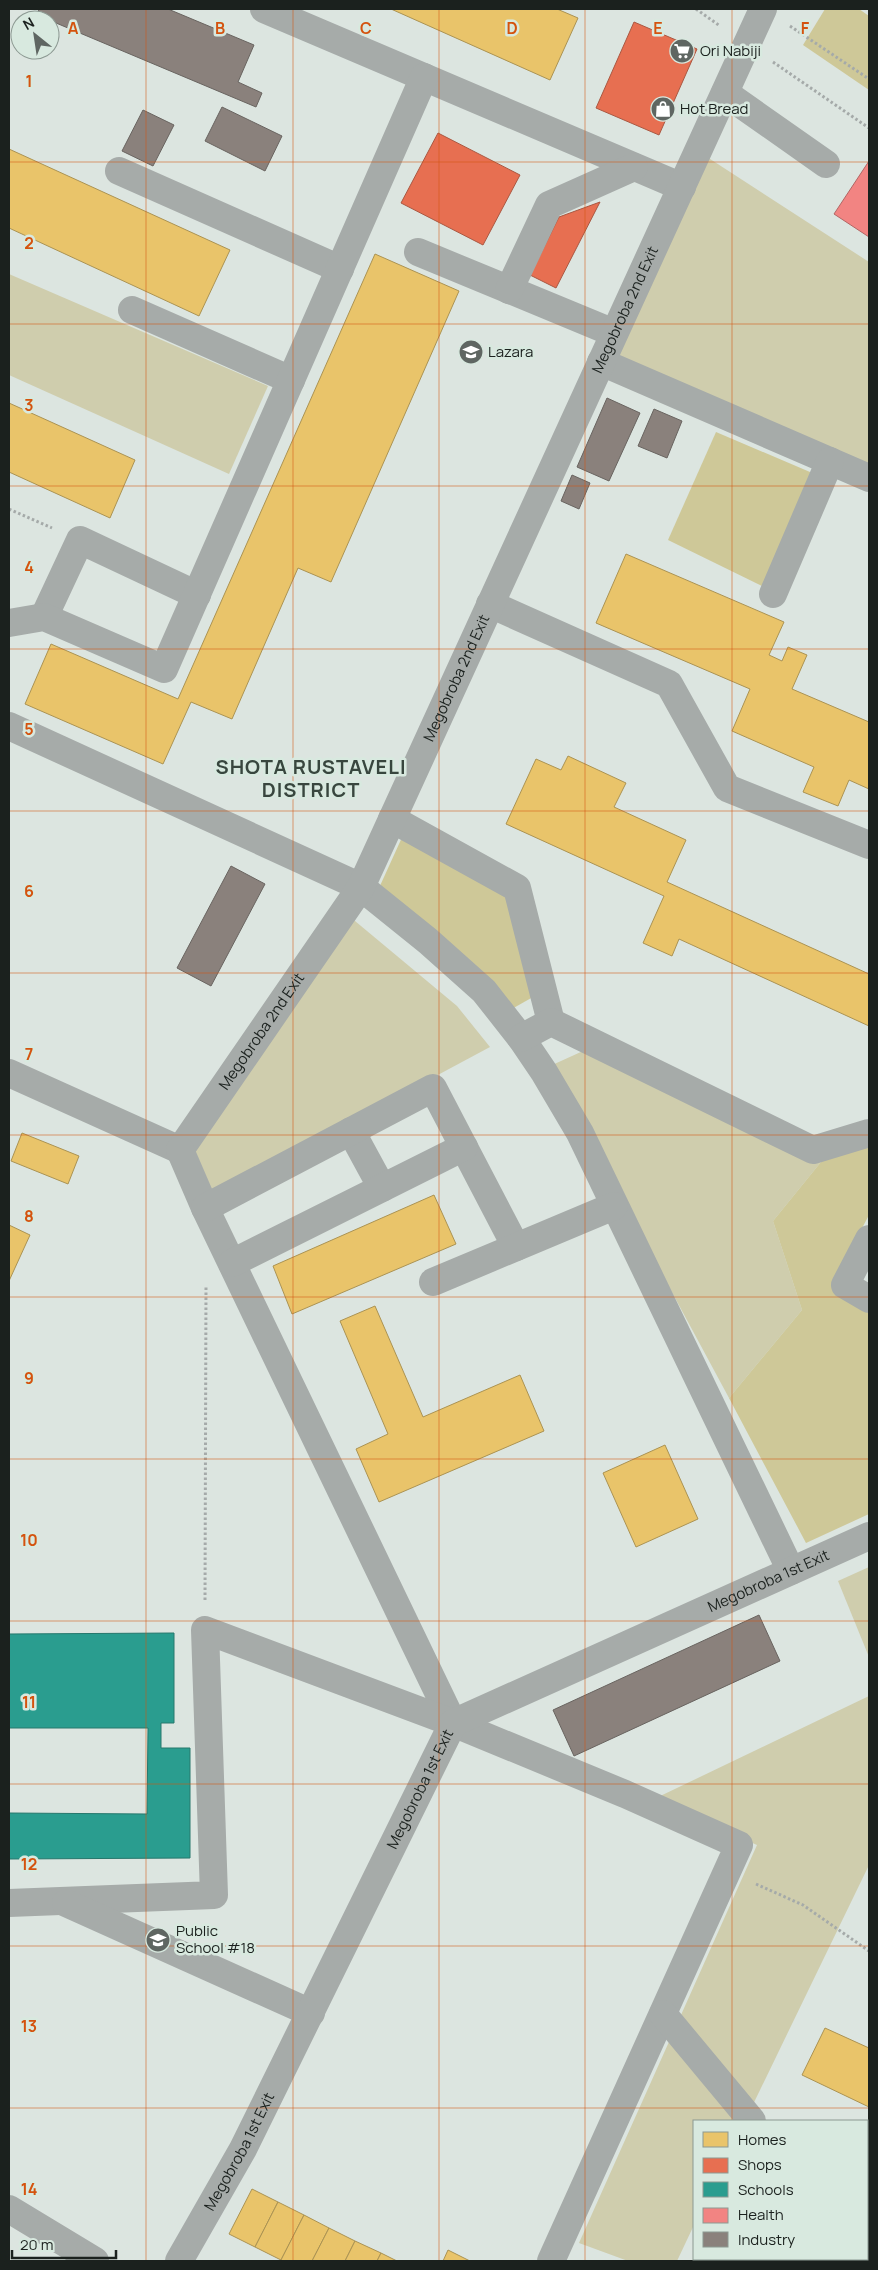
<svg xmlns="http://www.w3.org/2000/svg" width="878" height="2270" font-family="Manrope,sans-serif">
	<rect width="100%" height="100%" fill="#dce5e0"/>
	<g fill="#cfcdad">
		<path d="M707,157L869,262V468L617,359Z"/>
		<path d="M9,274L268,386L229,474L9,375Z"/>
		<path d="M349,916L457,1006L490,1047L214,1195L192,1144Z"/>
		<path d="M583,1051L825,1157L773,1221L802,1310L729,1398L550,1066Z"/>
		<path d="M869,1567V1657L838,1581Z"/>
		<path d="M869,1696V1865L745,2121H694V2225L677,2261H628L579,2243L757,1845L654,1799Z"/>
	</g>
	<g fill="#cec898">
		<path d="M825,9H859L869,16V90L803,45Z"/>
		<path d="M716,432L817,475L768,589L668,540Z"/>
		<path d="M404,833L506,889L533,997L510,1010L379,888Z"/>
		<path d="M869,1141V1215L833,1283L869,1304V1514L806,1543L729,1398L802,1310L773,1221L825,1157Z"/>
	</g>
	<g fill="#e9c46a" stroke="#ab9353">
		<path d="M391,9H557L578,18L550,80Z"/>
		<path d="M9,149L230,250L199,316L9,228Z"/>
		<path d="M375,254L459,291L331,582L298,568L232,719L191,702L163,764L25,704L51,644L178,699Z"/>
		<path d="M9,403L135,460L110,518L9,472Z"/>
		<path d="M626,554L784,622L769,655L782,661L788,647L807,655L792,689L869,722V789L849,780L838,806L803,792L814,767L732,731L750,689L596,623Z"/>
		<path d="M568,756L626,783L614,807L686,840L667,882L869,974V1026L679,939L672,956L643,943L664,896L506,824L536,759L561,770Z"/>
		<path d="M22,1133L79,1156L68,1184L11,1161Z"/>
		<path d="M434,1195L456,1244L292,1314L273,1266Z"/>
		<path d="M9,1225L30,1235L9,1281Z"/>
		<path d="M375,1306L423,1417L520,1375L544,1431L379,1502L356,1449L388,1434L340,1321Z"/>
		<path d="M665,1445L698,1519L636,1547L603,1473Z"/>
		<path d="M825,2028L869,2048V2107L802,2075Z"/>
		<path d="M252,2189L278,2202L255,2247L229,2234Z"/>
		<path d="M278,2202L304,2215L281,2260L255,2247Z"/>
		<path d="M304,2215L329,2228L312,2261H283L281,2260Z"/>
		<path d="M329,2228L355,2241L345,2261H312Z"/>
		<path d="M355,2241L381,2253L377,2261H345Z"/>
		<path d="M448,2250L470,2261H443Z"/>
		<path d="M381,2253L397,2261H377Z"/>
		<path d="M731,2259H782L787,2261H730Z"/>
	</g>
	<g fill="#e76f51" stroke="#aa5842">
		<path d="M634,22L697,49L659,135L596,108Z"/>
		<path d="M438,133L520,175L483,245L401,203Z"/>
		<path d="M600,202L556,288L530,275L559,217Z"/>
	</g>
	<path fill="#2a9d8f" stroke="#26786d" d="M174,1633V1723H161V1748H190V1858L9,1859V1813L147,1814L148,1728H9V1634Z"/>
	<path fill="#f28482" stroke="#b26664" d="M869,161V237L834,214Z"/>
	<g fill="#8a817c" stroke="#696460">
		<path d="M39,9H168L254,45L238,82L262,93L256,107L37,15Z"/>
		<path d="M222,107L282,136L265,171L205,141Z"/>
		<path d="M143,110L174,125L153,166L122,151Z"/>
		<path d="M607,398L640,413L609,481L577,467Z"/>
		<path d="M654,409L682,421L667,458L638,446Z"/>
		<path d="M572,475L590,483L579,509L561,501Z"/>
		<path d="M231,866L265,884L211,986L177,968Z"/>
		<path d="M759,1615L780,1661L574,1756L553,1710Z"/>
	</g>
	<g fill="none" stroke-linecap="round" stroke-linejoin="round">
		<g stroke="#a5aaa9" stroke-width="3" stroke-dasharray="2.5 2.5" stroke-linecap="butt">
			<path d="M696,9L720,26"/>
			<path d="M790,26L869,79"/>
			<path d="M773,62L869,128"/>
			<path d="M9,509L52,528"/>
			<path d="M205,1600L206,1286"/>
			<path d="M756,1884L803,1905L869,1951"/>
		</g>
		<g stroke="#a6aba9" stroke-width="28">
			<path d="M264,9L682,187"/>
			<path d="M725,93L826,164"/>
			<path d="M119,171L340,269"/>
			<path d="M418,252L614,333"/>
			<path d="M509,290L549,205L634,167"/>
			<path d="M132,310L291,380"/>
			<path d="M601,362L869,478"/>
			<path d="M773,594L830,461"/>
			<path d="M490,604L669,684L727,788L869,845"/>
			<path d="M44,617L80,540L197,595"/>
			<path d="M9,623L44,617L164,669L424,77"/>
			<path d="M9,726L361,887L428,941L484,991L521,1038L544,1072L580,1133L791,1571"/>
			<path d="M392,819L517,888L551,1022"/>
			<path d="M521,1038L551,1022L813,1150L869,1133"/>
			<path d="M9,1073L180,1150"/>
			<path d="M351,1131L382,1188"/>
			<path id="s1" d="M180,1150L361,887L763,9"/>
			<path d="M180,1150L205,1208L453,1723"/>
			<path d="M205,1208L433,1088L516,1247"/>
			<path d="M869,1239L845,1285L869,1299"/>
			<path d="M232,1263L464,1147"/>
			<path d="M433,1282L614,1206"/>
			<path d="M9,1903L214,1895L205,1630L453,1723L625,1794L739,1845L551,2261"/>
			<path d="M66,1903L311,2013"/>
			<path d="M663,2014L752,2121"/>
			<path d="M867,2192L869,2193"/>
			<path d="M9,2209L95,2261"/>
			<path id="s2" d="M179,2261L243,2149L453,1723L869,1536"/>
		</g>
	</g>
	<path fill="none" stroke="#d4530e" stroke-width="1" stroke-opacity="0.55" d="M146,9V2261M293,9V2261M439,9V2261M585,9V2261M732,9V2121M9,162H869M9,324H869M9,486H869M9,649H869M9,811H869M9,973H869M9,1135H869M9,1297H869M9,1459H869M9,1621H869M9,1784H869M9,1946H869M9,2108H869M732,2259V2261"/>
	<defs>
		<symbol id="supermarket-disc" viewBox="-11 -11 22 22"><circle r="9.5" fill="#5f6662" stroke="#d8e9df"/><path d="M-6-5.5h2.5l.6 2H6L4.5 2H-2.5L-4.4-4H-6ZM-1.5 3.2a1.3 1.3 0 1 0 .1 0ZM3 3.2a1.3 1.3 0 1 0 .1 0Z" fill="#fff"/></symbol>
		<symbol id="shop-disc" viewBox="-11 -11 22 22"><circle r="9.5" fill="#5f6662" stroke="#d8e9df"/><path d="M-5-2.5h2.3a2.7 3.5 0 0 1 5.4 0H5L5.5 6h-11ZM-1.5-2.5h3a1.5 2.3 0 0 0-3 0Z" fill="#fff"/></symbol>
		<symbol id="school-disc" viewBox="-11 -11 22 22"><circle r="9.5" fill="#5f6662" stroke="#d8e9df"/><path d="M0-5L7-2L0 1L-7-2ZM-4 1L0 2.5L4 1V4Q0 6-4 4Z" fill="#fff"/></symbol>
	</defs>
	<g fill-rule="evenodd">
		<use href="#supermarket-disc" x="668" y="37" width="28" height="28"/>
		<use href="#shop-disc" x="649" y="95" width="28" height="28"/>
		<use href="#school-disc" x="457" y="338" width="28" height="28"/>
		<use href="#school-disc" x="144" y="1926" width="28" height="28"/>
	</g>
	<g text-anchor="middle" stroke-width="5" stroke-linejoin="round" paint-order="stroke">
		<g font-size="15" fill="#1b211e" stroke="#d8e9df" text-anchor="start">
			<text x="700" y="56">Ori Nabiji</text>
			<text x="680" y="114">Hot Bread</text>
			<text x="488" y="357">Lazara</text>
			<text x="176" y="1936">Public<tspan x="176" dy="17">School #18</tspan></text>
		</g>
		<g font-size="15" fill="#1b211e" stroke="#d8e9df">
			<text dy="5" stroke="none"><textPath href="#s1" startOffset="954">Megobroba 2nd Exit</textPath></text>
			<text dy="5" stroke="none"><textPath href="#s1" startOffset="549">Megobroba 2nd Exit</textPath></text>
			<text dy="5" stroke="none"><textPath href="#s1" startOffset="144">Megobroba 2nd Exit</textPath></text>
			<text dy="5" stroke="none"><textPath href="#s2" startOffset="950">Megobroba 1st Exit</textPath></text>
			<text dy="5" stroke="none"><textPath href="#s2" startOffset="530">Megobroba 1st Exit</textPath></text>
			<text dy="5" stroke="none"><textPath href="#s2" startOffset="125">Megobroba 1st Exit</textPath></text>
		</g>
		<g font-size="20" font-weight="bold" letter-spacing="1" fill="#38463e" stroke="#d8e9df">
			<text x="311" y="774">SHOTA RUSTAVELI<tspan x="311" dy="23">DISTRICT</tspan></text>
		</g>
	</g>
	<g font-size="16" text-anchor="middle" font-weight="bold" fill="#d4530e" stroke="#d8e9df" stroke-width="5" stroke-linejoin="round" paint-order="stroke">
		<text x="73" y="34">A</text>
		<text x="220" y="34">B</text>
		<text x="366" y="34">C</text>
		<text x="512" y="34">D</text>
		<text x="658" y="34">E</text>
		<text x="805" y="34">F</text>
		<text x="29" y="87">1</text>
		<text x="29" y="249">2</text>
		<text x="29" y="411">3</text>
		<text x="29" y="573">4</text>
		<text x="29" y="735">5</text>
		<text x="29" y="897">6</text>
		<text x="29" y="1060">7</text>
		<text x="29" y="1222">8</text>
		<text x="29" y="1384">9</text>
		<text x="29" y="1546">10</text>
		<text x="29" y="1708">11</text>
		<text x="29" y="1870">12</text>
		<text x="29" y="2032">13</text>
		<text x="29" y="2195">14</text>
	</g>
	<rect width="878" height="2270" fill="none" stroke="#1b211e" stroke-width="20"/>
	<rect x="693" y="2120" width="175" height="140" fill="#d8e9df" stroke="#8c9992"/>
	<rect x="703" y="2132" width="25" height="15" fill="#e9c46a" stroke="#8c9992"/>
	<text x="738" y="2145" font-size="15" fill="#1b211e">Homes</text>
	<rect x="703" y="2158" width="25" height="15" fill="#e76f51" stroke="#8c9992"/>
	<text x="738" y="2170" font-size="15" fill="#1b211e">Shops</text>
	<rect x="703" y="2182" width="25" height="15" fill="#2a9d8f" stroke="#8c9992"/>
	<text x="738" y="2195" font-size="15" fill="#1b211e">Schools</text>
	<rect x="703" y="2208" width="25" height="15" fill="#f28482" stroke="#8c9992"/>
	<text x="738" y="2220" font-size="15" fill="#1b211e">Health</text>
	<rect x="703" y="2232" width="25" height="15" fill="#8a817c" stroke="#8c9992"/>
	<text x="738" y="2245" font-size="15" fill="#1b211e">Industry</text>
	<g transform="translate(35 35) rotate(330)"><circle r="24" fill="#d8e9df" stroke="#8c9992"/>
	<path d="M0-4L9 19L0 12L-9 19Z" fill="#5f6662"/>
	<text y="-8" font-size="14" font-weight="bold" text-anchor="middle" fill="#1b211e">N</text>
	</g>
	<path d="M12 2250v8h104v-8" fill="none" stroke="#1b211e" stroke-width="2.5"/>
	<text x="20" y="2250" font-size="15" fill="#1b211e" stroke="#d8e9df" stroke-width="4" paint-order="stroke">20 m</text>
</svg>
